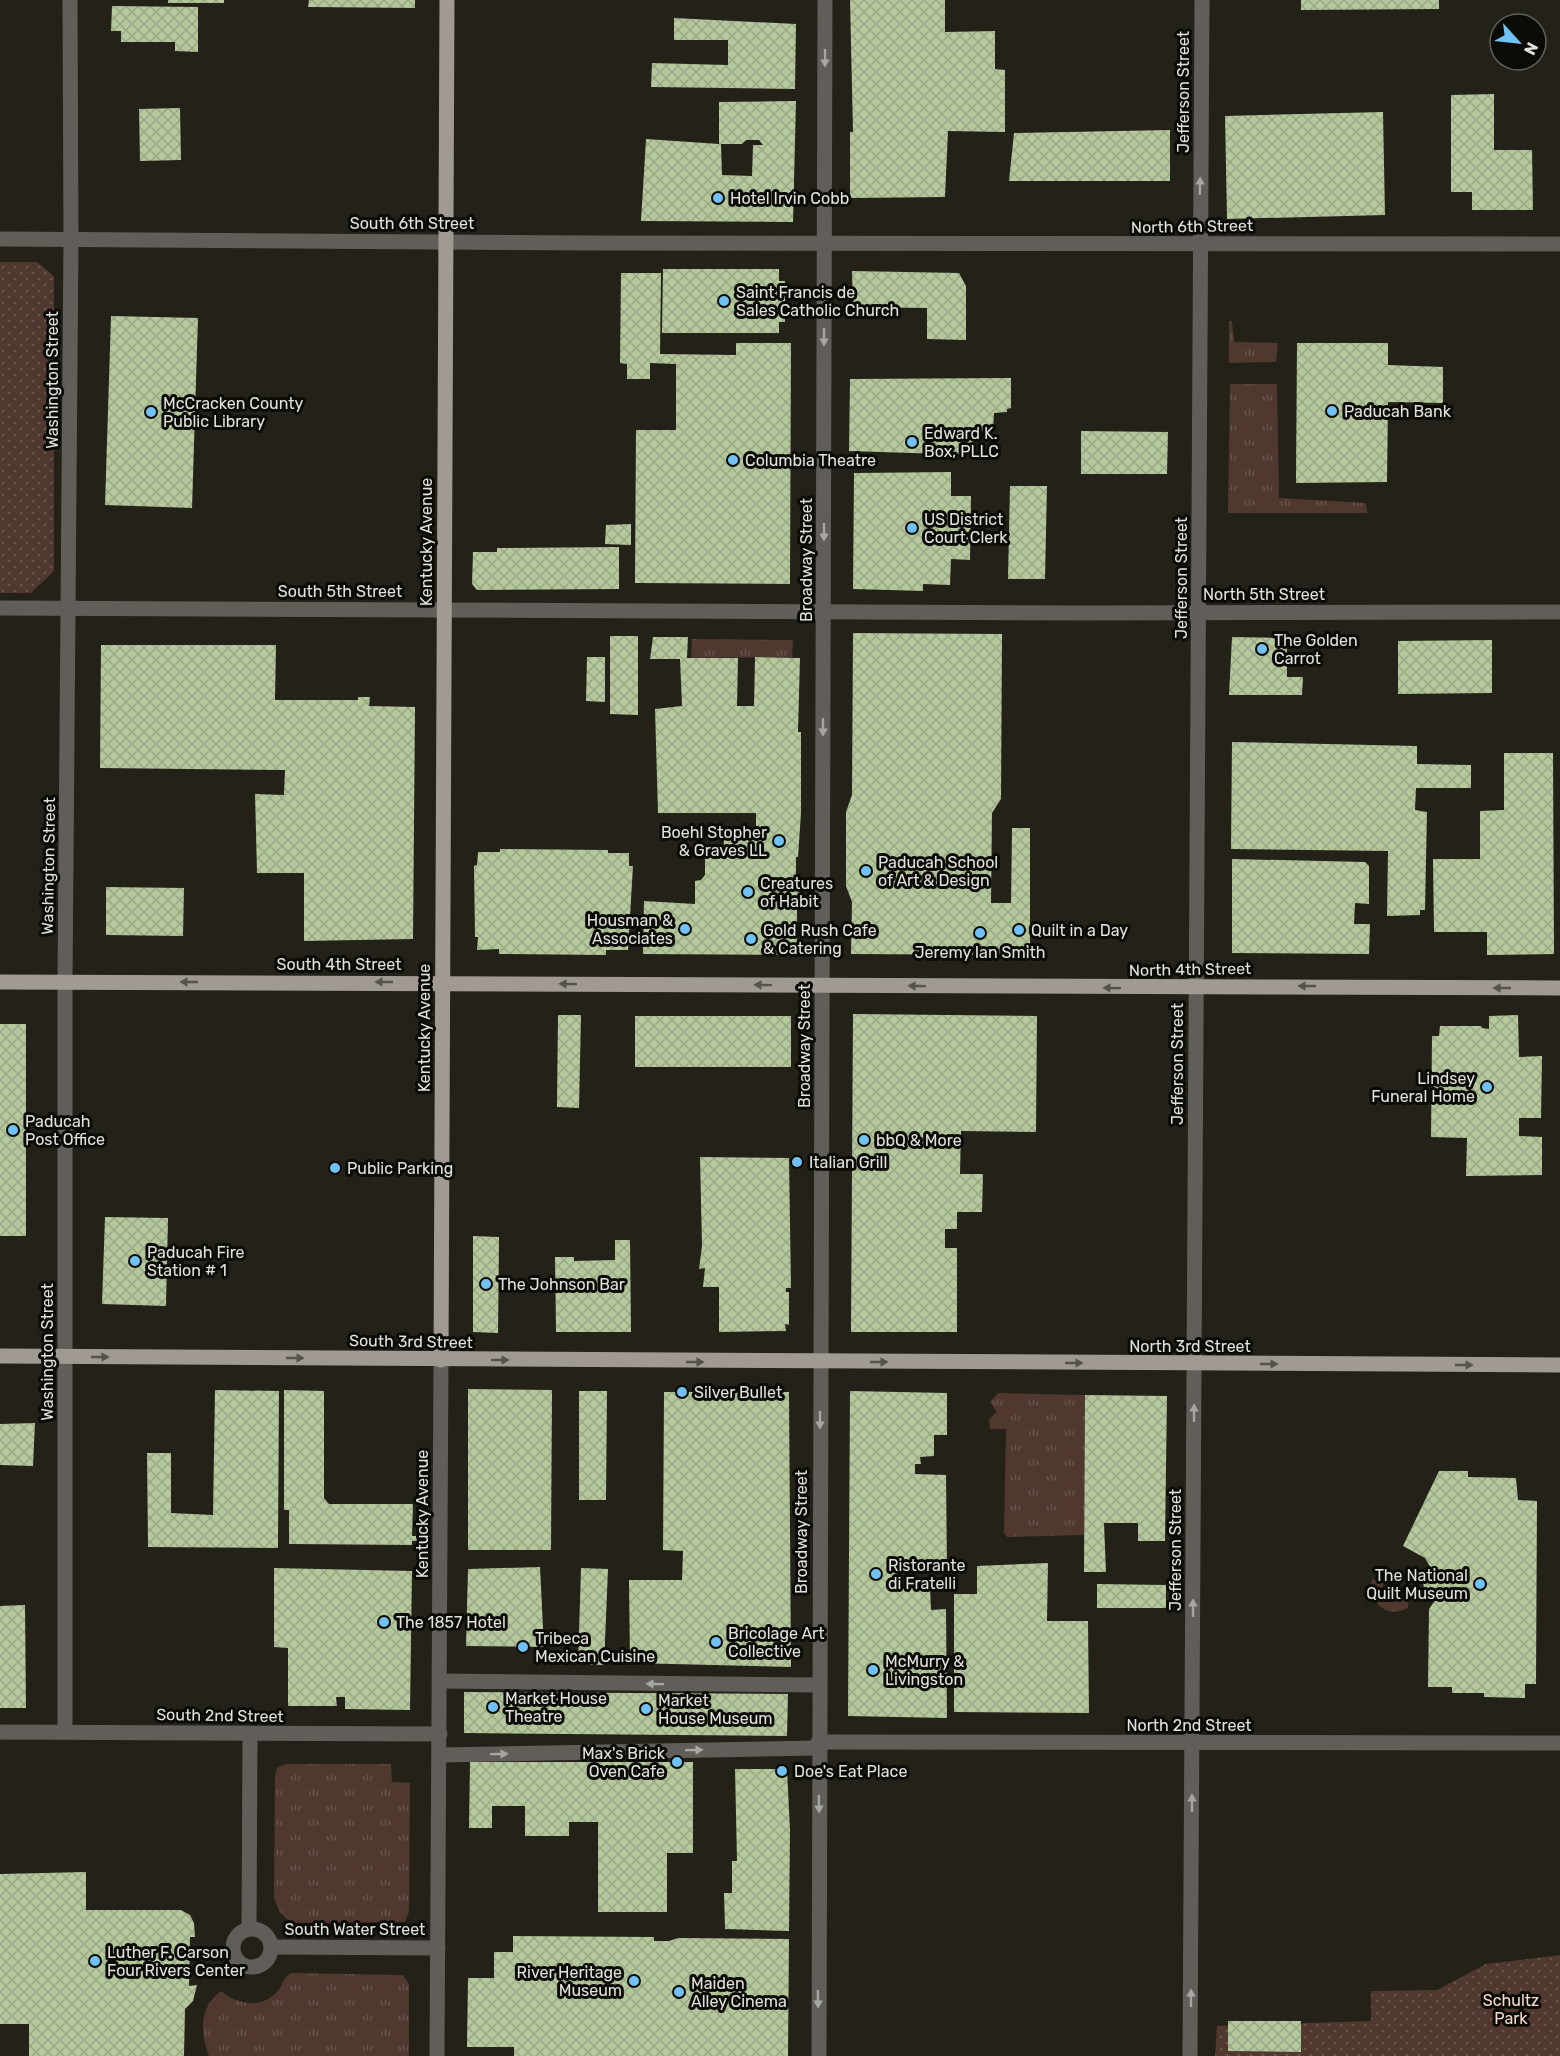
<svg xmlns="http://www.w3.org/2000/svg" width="1560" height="2056" font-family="Rubik,sans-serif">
	<defs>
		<pattern id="grass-tufts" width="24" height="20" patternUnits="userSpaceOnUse" patternTransform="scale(1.5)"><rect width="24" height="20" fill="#50382e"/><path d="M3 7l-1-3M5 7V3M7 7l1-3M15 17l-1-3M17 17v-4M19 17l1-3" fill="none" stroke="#69544c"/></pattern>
		<pattern id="park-dots" width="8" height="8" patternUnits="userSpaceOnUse" patternTransform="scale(1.5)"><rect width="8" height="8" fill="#50382e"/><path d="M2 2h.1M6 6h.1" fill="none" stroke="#69544c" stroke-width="1.8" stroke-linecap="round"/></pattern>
		<pattern id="building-cross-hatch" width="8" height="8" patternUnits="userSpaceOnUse" patternTransform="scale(1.5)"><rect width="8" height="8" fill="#b4c89c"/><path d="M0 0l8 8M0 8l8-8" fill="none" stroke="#98a786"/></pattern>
	</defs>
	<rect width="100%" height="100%" fill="#232118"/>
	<g fill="url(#grass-tufts)">
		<path d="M1229,321H1232L1234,342L1278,343L1276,362L1229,363Z"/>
		<path d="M1230,384H1277L1279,498L1366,503L1367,513H1228Z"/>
		<path d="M692,639L793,640L792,657L691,658Z"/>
		<path d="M998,1393L1085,1395L1084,1535L1007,1537L1004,1533L1006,1429H990L989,1419L997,1412L990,1402Z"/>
		<path d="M1372,1579L1383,1583V1592L1389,1600L1400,1601L1409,1593L1408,1608C1386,1620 1367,1601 1372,1579Z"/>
		<path d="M286,1764H391L392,1782L410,1783L409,1912L405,1922L291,1923L279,1911L274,1897L275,1775L277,1768Z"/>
		<path d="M291,1973L403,1975L409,1984V2056H209C200,2033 199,2007 221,1991C238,2005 265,2010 280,1988C284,1981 284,1977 291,1973Z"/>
	</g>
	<g fill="url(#park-dots)">
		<path d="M0,262H37L54,276V571L31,593H0Z"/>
		<path d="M1560,1955V2056H1215L1217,2026L1371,2021V1991L1437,1990L1486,1964Z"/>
	</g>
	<g fill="url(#building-cross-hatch)" fill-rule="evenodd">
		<rect x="168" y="0" width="56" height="3"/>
		<path d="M309,0H415V8L308,7Z"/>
		<path d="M850,0H945V32L995,31V69L1005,70V132L948,131L945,197L850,198V132H853Z"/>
		<path d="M1301,0H1439V9L1301,10Z"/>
		<path d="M112,6L198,7V52L175,51V42H121V31H111Z"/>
		<path d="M674,18L796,24L795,89L651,87L652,63L728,65V40H674Z"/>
		<path d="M1494,94V150H1532L1533,210H1472V192H1451V95Z"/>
		<path d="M796,101L793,222L641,221L646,139L719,144V102ZM746,140H759L763,145H753L752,176L722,175L721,144H742Z"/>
		<path d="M180,108L181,160L140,161L139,109Z"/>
		<path d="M1383,112L1385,215L1227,219L1225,116Z"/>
		<path d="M1170,130V181H1009L1014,133Z"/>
		<path d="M663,269H779V281H785V322H779V333H662Z"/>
		<path d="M852,271L959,273L966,286V340L927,339V308L853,307Z"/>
		<path d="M621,273H661L660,354L736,355V343H791L790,584L635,583L636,430H676V364L650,363V379H627V364L620,363Z"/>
		<path d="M111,316L198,318L192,508L105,505Z"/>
		<path d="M1297,343H1388V365L1443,367V403L1388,402L1387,482L1296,483Z"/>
		<path d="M1011,378V408L1007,409V412L994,413L993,430L975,432L974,455L849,451L850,379Z"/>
		<path d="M1081,431L1168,432L1167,474H1081Z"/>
		<path d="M951,472V496H971L970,560L951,559L950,585L923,584V591L853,589L854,473Z"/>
		<path d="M1010,486H1047L1045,579H1008Z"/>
		<path d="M631,524V545L605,544L606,525Z"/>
		<path d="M619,547V589L477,590L472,584L473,552H497V548Z"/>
		<path d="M853,633L1002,634L1001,799L992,813L991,903H1011L1012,828H1030V955L851,954L852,902L846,886V812L852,795Z"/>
		<path d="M610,636H638V715L610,714Z"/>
		<path d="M653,637H688L687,658H738L737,706H754L755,657L800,658L798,732H801V813L798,857H796V880H800V905H797V955L643,954L644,901L695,904V881L701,880L705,875V858L723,857L724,838H756V813H658L655,709L682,706L680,659H650Z"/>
		<path d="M1232,637L1287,638V677H1303L1302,695H1229Z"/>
		<path d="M1492,640V693L1398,694V641Z"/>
		<path d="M101,645H276L275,700H358V697H370L369,706L415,707L413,939L304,941V873H257L255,794L284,795L285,770L100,768Z"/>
		<path d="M587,657H605V702L586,701Z"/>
		<path d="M1232,742L1417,746V764L1471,765V788H1416L1415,810L1427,812L1425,910H1420V915L1387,916L1388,851L1231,849Z"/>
		<path d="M1504,753H1553L1554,954L1487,955V932H1434L1433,859H1480V811L1504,810Z"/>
		<path d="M500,849L608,850V853H629V866H633L628,950H606V955L499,954V949L477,950L478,937H475L474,866L477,865L478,852H500Z"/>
		<path d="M1232,859L1365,862L1369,866V904L1355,903L1354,924H1370L1369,954L1232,953Z"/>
		<path d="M106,887L184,888L183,936L106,935Z"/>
		<path d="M853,1014L1037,1016L1036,1132L961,1131L960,1174H983L982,1212H957V1229H945V1248H957V1332H851Z"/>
		<path d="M558,1015H581L579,1108L557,1107Z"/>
		<path d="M1518,1015L1519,1057L1542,1056L1541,1118H1519V1136L1542,1137V1175L1466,1176L1467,1138L1431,1137L1432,1036H1439L1440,1026H1481L1482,1028L1489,1029V1016Z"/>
		<rect x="635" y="1016" width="156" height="51"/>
		<rect x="0" y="1024" width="26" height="212"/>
		<path d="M700,1157L789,1158L791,1288H786V1292H789V1325L785,1324L786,1331L719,1332V1287H703L705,1268L699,1269L702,1246Z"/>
		<path d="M105,1217L168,1218L166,1306L102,1304Z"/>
		<path d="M473,1236L499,1237L498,1333L473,1332Z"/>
		<path d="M615,1240H630L631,1332H556L555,1257H574V1261L615,1260Z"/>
		<path d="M468,1389L552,1390L551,1550H468Z"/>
		<path d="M215,1390L279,1391L278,1548L148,1547L147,1453H171V1513L213,1515Z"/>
		<path d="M284,1390L324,1391V1498L329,1504H413L412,1536H417V1541H412V1545L289,1544V1510H284Z"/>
		<path d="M579,1391H607L606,1500H579Z"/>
		<path d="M850,1391L947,1393V1435H934V1456L920,1457L921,1464H915V1474L946,1475L947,1569L899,1570V1589L930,1588L931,1610L946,1609L947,1718L848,1716Z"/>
		<path d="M664,1392H789L791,1667L630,1663L629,1580H682L683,1551L663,1550Z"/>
		<path d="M1085,1395L1167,1396L1165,1541H1138V1523H1104L1106,1572H1084Z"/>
		<path d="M35,1423L33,1466L0,1465V1424Z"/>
		<path d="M1439,1471H1468V1477L1516,1478L1518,1500L1537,1501L1536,1684H1525V1698L1484,1697V1693H1452V1687H1428L1429,1609L1436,1599H1425L1423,1580L1425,1577H1436L1425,1558L1403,1546Z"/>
		<path d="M1048,1563L1047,1621H1088L1089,1713L954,1712V1594H977V1566Z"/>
		<path d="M540,1567L544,1647L466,1646L468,1569Z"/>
		<path d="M274,1568L412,1571L410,1710L345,1709V1697H336L337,1706H288V1648L274,1647Z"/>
		<path d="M581,1568L608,1569L604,1665L578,1664Z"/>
		<path d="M1097,1584L1166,1585V1608H1097Z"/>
		<path d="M25,1605L26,1708H0V1606Z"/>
		<path d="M464,1692L788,1694L787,1736L464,1733Z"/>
		<path d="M470,1762H693V1853H667V1912H598V1822H569V1836H525V1806H492V1828H469Z"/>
		<path d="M735,1769H787L790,1830L789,1931L725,1929L724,1893H732V1861H737Z"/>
		<path d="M86,1872V1910H181L190,1915L194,1923L195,1937H190L189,1986L197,1985L193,2001L185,2009L184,2056H29V2024H0V1874Z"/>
		<path d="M513,1936L654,1937V1941H669L678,1938L789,1939L788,2056H514V2047H467L468,1978H494V1952H513Z"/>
		<path d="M1228,2021H1301V2052L1228,2051Z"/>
	</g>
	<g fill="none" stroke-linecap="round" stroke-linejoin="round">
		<g stroke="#615e5a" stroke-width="15">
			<path d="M0,239L598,243L1560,244"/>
			<path d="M0,608L1083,613L1560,612"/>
			<path d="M441,1681L818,1685"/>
			<path d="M65,1731V982L71,240L70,0"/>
			<path d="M0,1732L440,1734"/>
			<path d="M818,1742L1560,1743"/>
			<path d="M440,1755L818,1748"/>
			<circle cx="252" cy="1948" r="19"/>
			<path d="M249,1929L250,1734"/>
			<path d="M271,1947L438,1948"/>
			<path d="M437,2056L441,1360"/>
			<path d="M819,2056L825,0"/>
			<path d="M1190,2056L1202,0"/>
		</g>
		<g stroke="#a19a92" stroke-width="15">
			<path d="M0,982L1560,988"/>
			<path d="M0,1356L1560,1365"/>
			<path d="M441,1360L447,0"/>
		</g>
	</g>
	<defs><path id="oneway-solid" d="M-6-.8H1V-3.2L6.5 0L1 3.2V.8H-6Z" transform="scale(1.5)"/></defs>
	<g fill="#a8a6a1">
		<use href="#oneway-solid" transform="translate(825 58) rotate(90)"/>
		<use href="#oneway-solid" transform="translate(1200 186) rotate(-89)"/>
		<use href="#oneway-solid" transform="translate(824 337) rotate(90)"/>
		<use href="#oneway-solid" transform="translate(824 532) rotate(90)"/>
		<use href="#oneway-solid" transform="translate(823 727) rotate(90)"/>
		<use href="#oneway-solid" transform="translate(1194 1413) rotate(-90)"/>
		<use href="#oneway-solid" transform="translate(820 1420) rotate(90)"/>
		<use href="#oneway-solid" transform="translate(1193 1608) rotate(-90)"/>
		<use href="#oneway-solid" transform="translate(655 1684) rotate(-179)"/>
		<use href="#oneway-solid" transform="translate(694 1750) rotate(-1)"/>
		<use href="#oneway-solid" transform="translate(499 1754) rotate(-1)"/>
		<use href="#oneway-solid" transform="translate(1192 1803) rotate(-90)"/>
		<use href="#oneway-solid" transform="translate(819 1804) rotate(89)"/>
		<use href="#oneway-solid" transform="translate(1191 1998) rotate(-90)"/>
		<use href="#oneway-solid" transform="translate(818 1999) rotate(89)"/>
	</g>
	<g fill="#56524c">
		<use href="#oneway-solid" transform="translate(189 982) rotate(180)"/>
		<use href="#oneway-solid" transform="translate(384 982) rotate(180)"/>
		<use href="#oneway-solid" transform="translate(568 984) rotate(-179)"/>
		<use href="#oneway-solid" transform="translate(763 985) rotate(-179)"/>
		<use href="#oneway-solid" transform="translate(917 986) rotate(-179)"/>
		<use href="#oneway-solid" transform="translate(1307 986) rotate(-180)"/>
		<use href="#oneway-solid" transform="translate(1112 988) rotate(-179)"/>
		<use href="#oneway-solid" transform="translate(1502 988) rotate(-180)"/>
		<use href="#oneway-solid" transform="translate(100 1357)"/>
		<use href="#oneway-solid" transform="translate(295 1358)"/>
		<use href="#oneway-solid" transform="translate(500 1360)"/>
		<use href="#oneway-solid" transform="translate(695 1362)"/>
		<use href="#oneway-solid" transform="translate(879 1362)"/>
		<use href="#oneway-solid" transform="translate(1074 1363)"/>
		<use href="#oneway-solid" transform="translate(1269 1364)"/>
		<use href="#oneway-solid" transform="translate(1464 1365)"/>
	</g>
	<g fill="#71c1f5" stroke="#0b0b07" stroke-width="2">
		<circle cx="718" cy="198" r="6"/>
		<circle cx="724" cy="301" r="6"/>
		<circle cx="1332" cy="411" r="6"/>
		<circle cx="151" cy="412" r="6"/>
		<circle cx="912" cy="442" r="6"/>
		<circle cx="733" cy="460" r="6"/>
		<circle cx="912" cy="528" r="6"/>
		<circle cx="1262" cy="649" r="6"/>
		<circle cx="779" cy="841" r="6"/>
		<circle cx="866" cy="871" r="6"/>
		<circle cx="748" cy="892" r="6"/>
		<circle cx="685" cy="929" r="6"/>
		<circle cx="1019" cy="930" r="6"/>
		<circle cx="980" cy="933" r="6"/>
		<circle cx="751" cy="939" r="6"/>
		<circle cx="1487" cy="1087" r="6"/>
		<circle cx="13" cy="1130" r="6"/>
		<circle cx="864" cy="1140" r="6"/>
		<circle cx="797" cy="1162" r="6"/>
		<circle cx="335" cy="1168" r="6"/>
		<circle cx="135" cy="1261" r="6"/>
		<circle cx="486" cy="1284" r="6"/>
		<circle cx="682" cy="1392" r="6"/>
		<circle cx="876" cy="1574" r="6"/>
		<circle cx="1480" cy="1584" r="6"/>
		<circle cx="384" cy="1622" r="6"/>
		<circle cx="716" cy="1642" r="6"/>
		<circle cx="523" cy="1647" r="6"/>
		<circle cx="873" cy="1670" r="6"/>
		<circle cx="493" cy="1707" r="6"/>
		<circle cx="646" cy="1709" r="6"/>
		<circle cx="677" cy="1762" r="6"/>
		<circle cx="782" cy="1771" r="6"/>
		<circle cx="95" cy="1961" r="6"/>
		<circle cx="634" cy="1981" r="6"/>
		<circle cx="679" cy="1992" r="6"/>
	</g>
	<g text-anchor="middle" stroke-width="6" stroke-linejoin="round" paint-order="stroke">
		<g font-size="16" fill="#e2e1db" stroke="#0b0b07">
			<text transform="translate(1183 92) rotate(-90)" y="6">Jefferson Street</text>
			<text x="412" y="229">South 6th Street</text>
			<text transform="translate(1192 226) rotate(-1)" y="6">North 6th Street</text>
			<text transform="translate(52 380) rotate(-90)" y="6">Washington Street</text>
			<text transform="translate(426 542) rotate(-90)" y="6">Kentucky Avenue</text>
			<text transform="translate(806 560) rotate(-90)" y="6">Broadway Street</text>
			<text transform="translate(1181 578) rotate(-90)" y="6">Jefferson Street</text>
			<text x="340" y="597">South 5th Street</text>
			<text x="1264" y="600">North 5th Street</text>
			<text transform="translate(48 866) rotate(-89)" y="6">Washington Street</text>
			<text x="339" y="970">South 4th Street</text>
			<text transform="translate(1190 969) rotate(-1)" y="6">North 4th Street</text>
			<text transform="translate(424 1028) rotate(-90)" y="6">Kentucky Avenue</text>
			<text transform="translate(804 1046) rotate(-90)" y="6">Broadway Street</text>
			<text transform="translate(1177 1064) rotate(-90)" y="6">Jefferson Street</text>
			<text transform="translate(411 1341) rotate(1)" y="6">South 3rd Street</text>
			<text x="1190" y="1352">North 3rd Street</text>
			<text transform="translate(47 1352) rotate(-90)" y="6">Washington Street</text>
			<text transform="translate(422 1514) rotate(-90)" y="6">Kentucky Avenue</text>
			<text transform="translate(801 1532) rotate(-90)" y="6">Broadway Street</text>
			<text transform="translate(1175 1550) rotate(-90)" y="6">Jefferson Street</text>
			<text transform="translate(220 1715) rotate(1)" y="6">South 2nd Street</text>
			<text x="1189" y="1731">North 2nd Street</text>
			<text x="355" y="1935">South Water Street</text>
		</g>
		<g font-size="16" fill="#e2e1db" stroke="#0b0b07" text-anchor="start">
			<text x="730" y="204">Hotel Irvin Cobb</text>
			<text x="736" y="298">Saint Francis de<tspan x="736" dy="18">Sales Catholic Church</tspan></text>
			<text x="163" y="409">McCracken County<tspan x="163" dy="18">Public Library</tspan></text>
			<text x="1344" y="417">Paducah Bank</text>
			<text x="924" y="439">Edward K.<tspan x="924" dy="18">Box, PLLC</tspan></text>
			<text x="745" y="466">Columbia Theatre</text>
			<text x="924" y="525">US District<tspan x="924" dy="18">Court Clerk</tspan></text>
			<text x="1274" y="646">The Golden<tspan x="1274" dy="18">Carrot</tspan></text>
			<text x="767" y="838" text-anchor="end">Boehl Stopher<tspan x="767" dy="18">&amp; Graves LL</tspan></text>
			<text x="878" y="868">Paducah School<tspan x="878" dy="18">of Art &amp; Design</tspan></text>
			<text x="760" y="889">Creatures<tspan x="760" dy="18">of Habit</tspan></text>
			<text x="673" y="926" text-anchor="end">Housman &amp;<tspan x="673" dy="18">Associates</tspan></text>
			<text x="763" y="936">Gold Rush Cafe<tspan x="763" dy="18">&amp; Catering</tspan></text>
			<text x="1031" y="936">Quilt in a Day</text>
			<text x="980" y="958" text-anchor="middle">Jeremy Ian Smith</text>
			<text x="1475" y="1084" text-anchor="end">Lindsey<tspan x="1475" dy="18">Funeral Home</tspan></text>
			<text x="25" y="1127">Paducah<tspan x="25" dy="18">Post Office</tspan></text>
			<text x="876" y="1146">bbQ &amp; More</text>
			<text x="809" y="1168">Italian Grill</text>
			<text x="347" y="1174">Public Parking</text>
			<text x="147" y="1258">Paducah Fire<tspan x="147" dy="18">Station # 1</tspan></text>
			<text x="498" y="1290">The Johnson Bar</text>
			<text x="694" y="1398">Silver Bullet</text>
			<text x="888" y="1571">Ristorante<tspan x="888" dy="18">di Fratelli</tspan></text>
			<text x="1468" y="1581" text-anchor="end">The National<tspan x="1468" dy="18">Quilt Museum</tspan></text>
			<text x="396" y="1628">The 1857 Hotel</text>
			<text x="728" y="1639">Bricolage Art<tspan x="728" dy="18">Collective</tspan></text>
			<text x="535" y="1644">Tribeca<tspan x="535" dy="18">Mexican Cuisine</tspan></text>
			<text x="885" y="1667">McMurry &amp;<tspan x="885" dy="18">Livingston</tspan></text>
			<text x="505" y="1704">Market House<tspan x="505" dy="18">Theatre</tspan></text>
			<text x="658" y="1706">Market<tspan x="658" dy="18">House Museum</tspan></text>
			<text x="665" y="1759" text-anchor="end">Max's Brick<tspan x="665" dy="18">Oven Cafe</tspan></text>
			<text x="794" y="1777">Doe's Eat Place</text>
			<text x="107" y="1958">Luther F. Carson<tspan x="107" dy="18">Four Rivers Center</tspan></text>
			<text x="622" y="1978" text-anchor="end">River Heritage<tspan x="622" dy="18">Museum</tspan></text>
			<text x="691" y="1989">Maiden<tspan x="691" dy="18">Alley Cinema</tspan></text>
		</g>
		<g font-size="16" fill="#f7d9cd" stroke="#0b0b07">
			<text x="1511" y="2006">Schultz<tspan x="1511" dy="18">Park</tspan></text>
		</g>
	</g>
	<g transform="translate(1518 42) rotate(117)"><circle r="28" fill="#0b0b07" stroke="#61615c" stroke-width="1.5"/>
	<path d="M0-4.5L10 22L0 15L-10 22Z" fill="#71c1f5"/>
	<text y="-9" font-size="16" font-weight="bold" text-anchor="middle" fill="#e2e1db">N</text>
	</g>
</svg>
